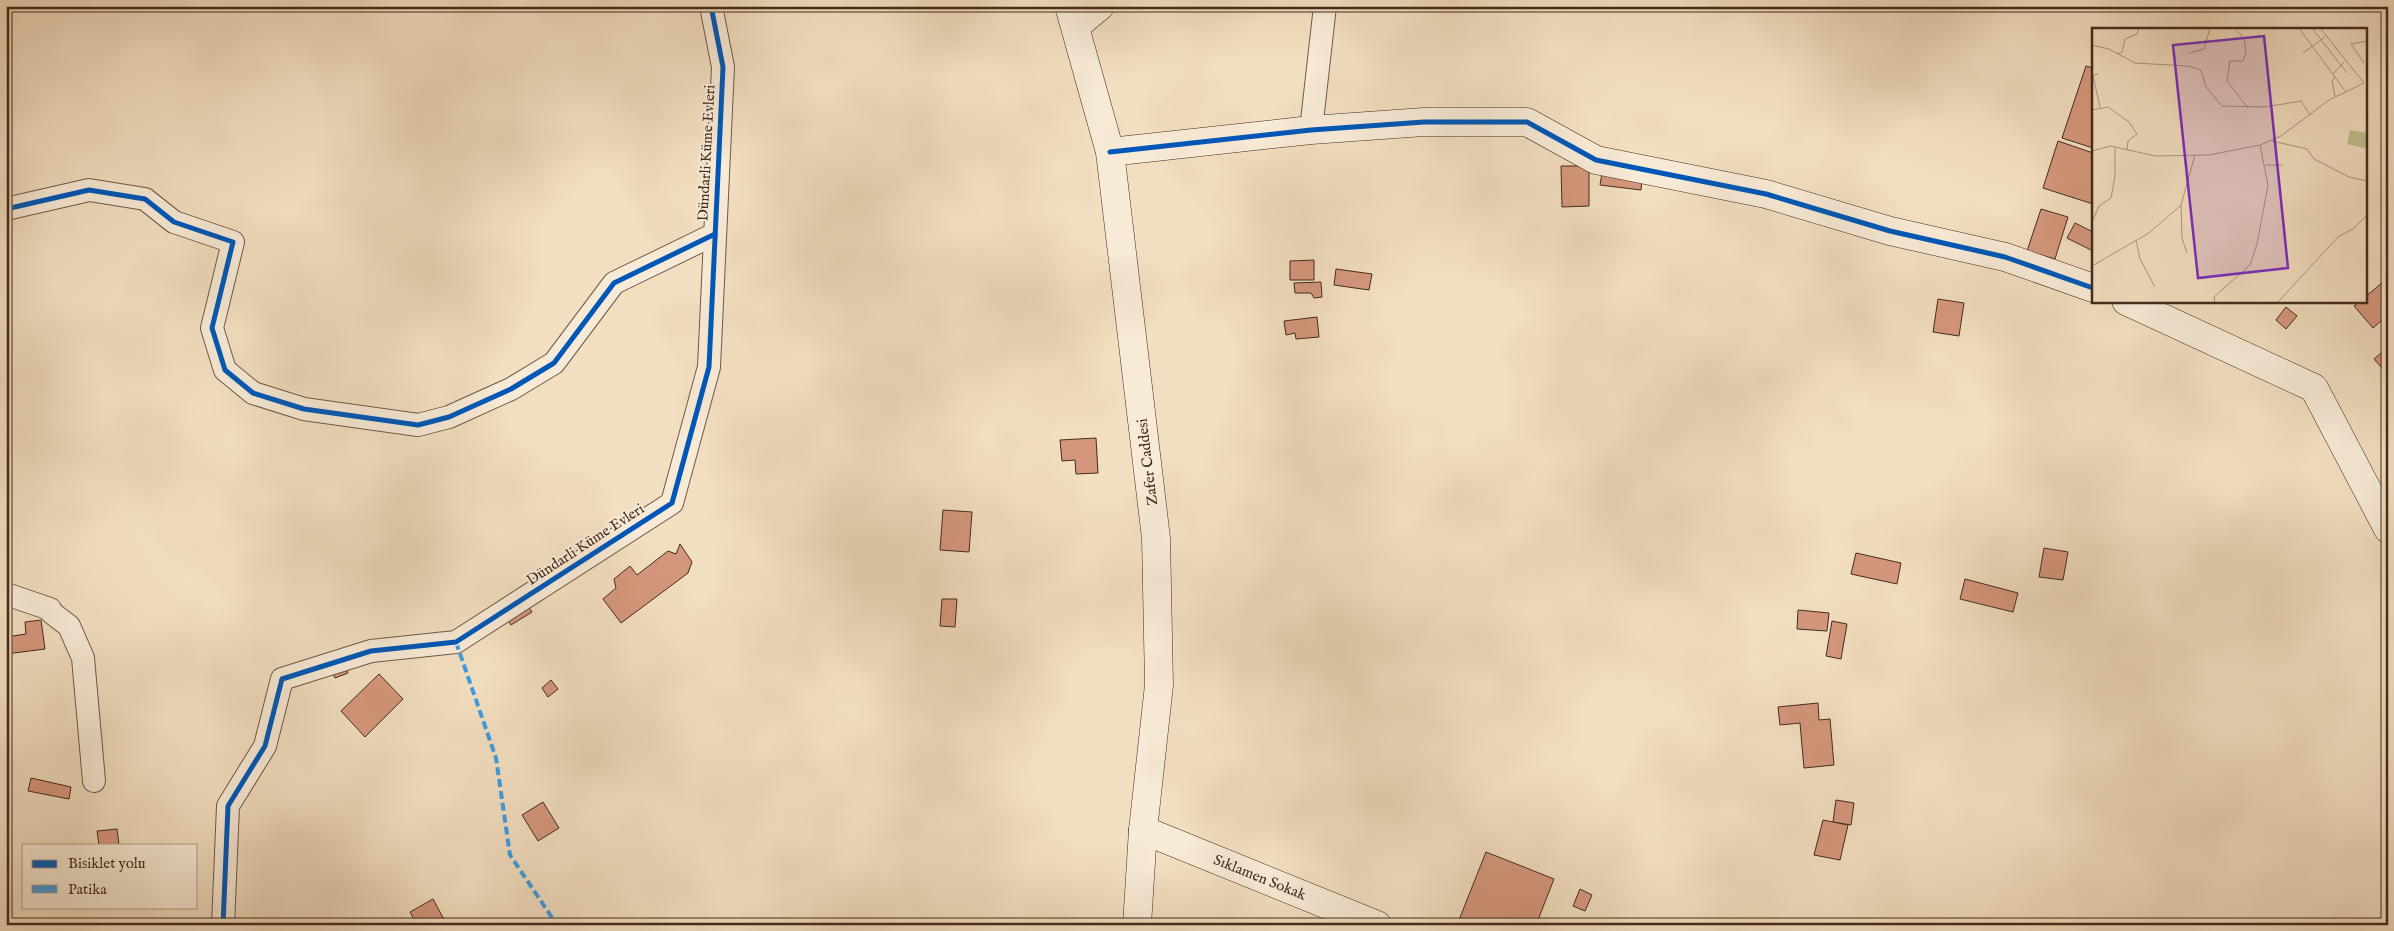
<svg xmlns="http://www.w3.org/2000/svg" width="2394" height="931" font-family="'IM FELL English',serif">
	<rect width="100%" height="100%" fill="#f2dec0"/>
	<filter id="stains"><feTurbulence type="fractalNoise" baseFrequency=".004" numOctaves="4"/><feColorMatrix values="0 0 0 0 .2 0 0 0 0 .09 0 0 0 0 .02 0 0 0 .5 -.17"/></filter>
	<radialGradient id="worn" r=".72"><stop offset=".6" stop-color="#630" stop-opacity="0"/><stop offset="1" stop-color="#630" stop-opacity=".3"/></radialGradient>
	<g fill="#d5977c" stroke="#432b1e">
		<path d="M2086,66L2093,68V148L2062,138Z"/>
		<path d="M2058,141L2093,153V204L2043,188Z"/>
		<path d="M1561,166H1589V206L1562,207Z"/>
		<path d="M1602,173L1642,178L1641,190L1600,185Z"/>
		<path d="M2041,209L2068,217L2055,259L2027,251Z"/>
		<path d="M2075,223L2093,232V251L2067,238Z"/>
		<path d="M1314,260V280H1290V261Z"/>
		<path d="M1336,269L1372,274L1369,290L1334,285Z"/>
		<path d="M1321,282L1322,297L1314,298L1311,293H1295L1294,283Z"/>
		<path d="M2383,282L2388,287V315L2373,328L2354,306L2360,301H2365V297Z"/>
		<path d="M1938,299L1964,303L1959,336L1933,332Z"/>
		<path d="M2286,307L2297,316L2286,329L2276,320Z"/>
		<path d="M1317,317L1319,337L1296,339L1295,333L1286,335L1284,321Z"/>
		<path d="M2388,347V375L2374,359Z"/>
		<path d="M1096,438L1098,473L1076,474L1075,460L1062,461L1060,440Z"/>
		<path d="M943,510L972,512L969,552L940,550Z"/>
		<path d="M680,544L692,562L688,573L621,623L603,599L616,588L614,579L630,566L637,575L668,551L676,554Z"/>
		<path d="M2044,548L2068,552L2063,580L2039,577Z"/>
		<path d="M1856,553L1901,563L1897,584L1851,574Z"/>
		<path d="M1965,579L2018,593L2013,612L1960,599Z"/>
		<path d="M942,599H957L955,627L940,626Z"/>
		<path d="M526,603L532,612L511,625L505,616Z"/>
		<path d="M1798,610L1829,613L1827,631L1797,629Z"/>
		<path d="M41,620L45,649L6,654V637L26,634L25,622Z"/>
		<path d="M1832,621L1847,624L1841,659L1826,656Z"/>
		<path d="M345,664L348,673L335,678L331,670Z"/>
		<path d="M379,674L403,699L365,737L341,711Z"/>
		<path d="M551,680L558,689L548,697L542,688Z"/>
		<path d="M1818,703L1819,720L1830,719L1834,765L1804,768L1800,723L1780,725L1778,707Z"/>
		<path d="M31,778L71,787L69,799L28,791Z"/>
		<path d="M1836,800L1854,803L1851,825L1833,822Z"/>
		<path d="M543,802L559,828L538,841L522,815Z"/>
		<path d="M1823,820L1848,825L1840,860L1814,855Z"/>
		<path d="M117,829L119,845H99L97,831Z"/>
		<path d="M1486,852L1554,879L1536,925H1457Z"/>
		<path d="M1580,889L1592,895L1585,911L1573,906Z"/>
		<path d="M433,899L447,925H417L410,912Z"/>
	</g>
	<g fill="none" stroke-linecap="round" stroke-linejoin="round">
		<defs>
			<g id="street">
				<path d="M1311,130L1325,6"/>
				<path d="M6,209L89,190L145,199L174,222L233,242L212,328L225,370L253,393L304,409L418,425L449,417L511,389L554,363L614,283L715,234"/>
				<path d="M6,594L50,609L52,613L69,626L83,658L94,781"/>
				<path d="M223,925L228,806L265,746L282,679L371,651L456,642L672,503L709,367L723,67L711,6"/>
			</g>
			<g id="secondary">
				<path d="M1069,6L1110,152L1156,538L1159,685L1143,830L1137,925"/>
				<path d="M1076,26L1100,6"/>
				<path d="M1110,152L1311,130L1424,122H1527L1596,160L1766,194L1890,231L2005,257L2093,288"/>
				<path d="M2126,301L2314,388L2388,529"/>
				<path d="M1143,830L1377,925"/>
			</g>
		</defs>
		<use href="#street" stroke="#6f5846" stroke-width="24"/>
		<use href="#secondary" stroke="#432b1e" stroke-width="29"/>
		<use href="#street" stroke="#f7ead6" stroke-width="22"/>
		<use href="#secondary" stroke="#f7ead6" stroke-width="28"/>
		<path stroke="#3f9ce0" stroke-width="4" stroke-dasharray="8 4" stroke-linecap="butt" d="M456,642L496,758L510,855L557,925"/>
		<defs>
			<g id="cycleway">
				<path d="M1110,152L1311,130L1424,122H1527L1596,160L1766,194L1890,231L2005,257L2093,288"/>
				<path d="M6,209L89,190L145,199L174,222L233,242L212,328L225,370L253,393L304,409L418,425L449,417L511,389L554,363L614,283L715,234"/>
				<path d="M223,925L228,806L265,746L282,679L371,651L456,642L672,503L709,367L723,67L711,6"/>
			</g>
		</defs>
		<use href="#cycleway" stroke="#f7ead6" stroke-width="8"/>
		<use href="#cycleway" stroke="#0057b8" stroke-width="5"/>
	</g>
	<g text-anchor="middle" stroke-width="4" stroke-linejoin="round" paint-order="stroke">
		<g font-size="15" fill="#432b1e" stroke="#f7ead6">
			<text transform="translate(706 153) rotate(-87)" y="5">Dündarli Küme Evleri</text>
			<text transform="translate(1147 462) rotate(-97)" y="5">Zafer Caddesi</text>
			<text transform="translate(585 544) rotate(-33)" y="5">Dündarli Küme Evleri</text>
			<text transform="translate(1260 877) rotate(22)" y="5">Sıklamen Sokak</text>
		</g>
	</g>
	<g transform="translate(2092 28)">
		<rect width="275" height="275" fill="#f2dec0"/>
		<path d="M258,102L275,105V121L255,116Z" fill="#c1bf8d"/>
		<path fill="none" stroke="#ac967f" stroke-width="1" d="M142,0L152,10L154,24L151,33H138L135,53L156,80M207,0L253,63M220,0L255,45M228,0L272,55M0,17L17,21L43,35L96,38L109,42L114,59L130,78L173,79L209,73L218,87M97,25L112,21L118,0M211,25L233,9M26,26L30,24L33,11L45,6L47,0M272,35L259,16L275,13M6,46L1,48L8,79M241,46L252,34M243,49L240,53L243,68M0,82L16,79L37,94L45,106L36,113L35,121M180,113L215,121L222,131L257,149L275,153M0,123L18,118L64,128L117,127L168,117L189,108L237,72L272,55M173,137H191M89,177L90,210L95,225M0,194L7,178L19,170L23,148V119M44,212L48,231L63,259M0,238L57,205L89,177L103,127M123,275L122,269L158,237L165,216L176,157L168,117M185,275L247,208L261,201L275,187"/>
		<path fill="#7b2cbf" fill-opacity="0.15" stroke="#7b2cbf" stroke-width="2.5" d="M172,8L196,240L106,250L81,17Z"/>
		<rect width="275" height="275" fill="none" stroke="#432b1e" stroke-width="2.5"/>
	</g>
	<rect width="2394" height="931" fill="none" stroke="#f2dec0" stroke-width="25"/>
	<rect x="8" y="8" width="2379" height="916" fill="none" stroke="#432b1e" stroke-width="2.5"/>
	<rect x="12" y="12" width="2369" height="906" fill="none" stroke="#432b1e"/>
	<rect x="22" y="844" width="175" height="65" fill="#f7ead6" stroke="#af9e8c"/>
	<rect x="32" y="860" width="25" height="8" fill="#0057b8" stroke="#af9e8c"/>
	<text x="68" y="868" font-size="15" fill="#432b1e">Bisiklet yolu</text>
	<rect x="32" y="885" width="25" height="8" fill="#3f9ce0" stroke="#af9e8c"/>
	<text x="68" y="894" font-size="15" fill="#432b1e">Patika</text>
	<rect width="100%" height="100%" filter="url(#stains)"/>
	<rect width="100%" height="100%" fill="url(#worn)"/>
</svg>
